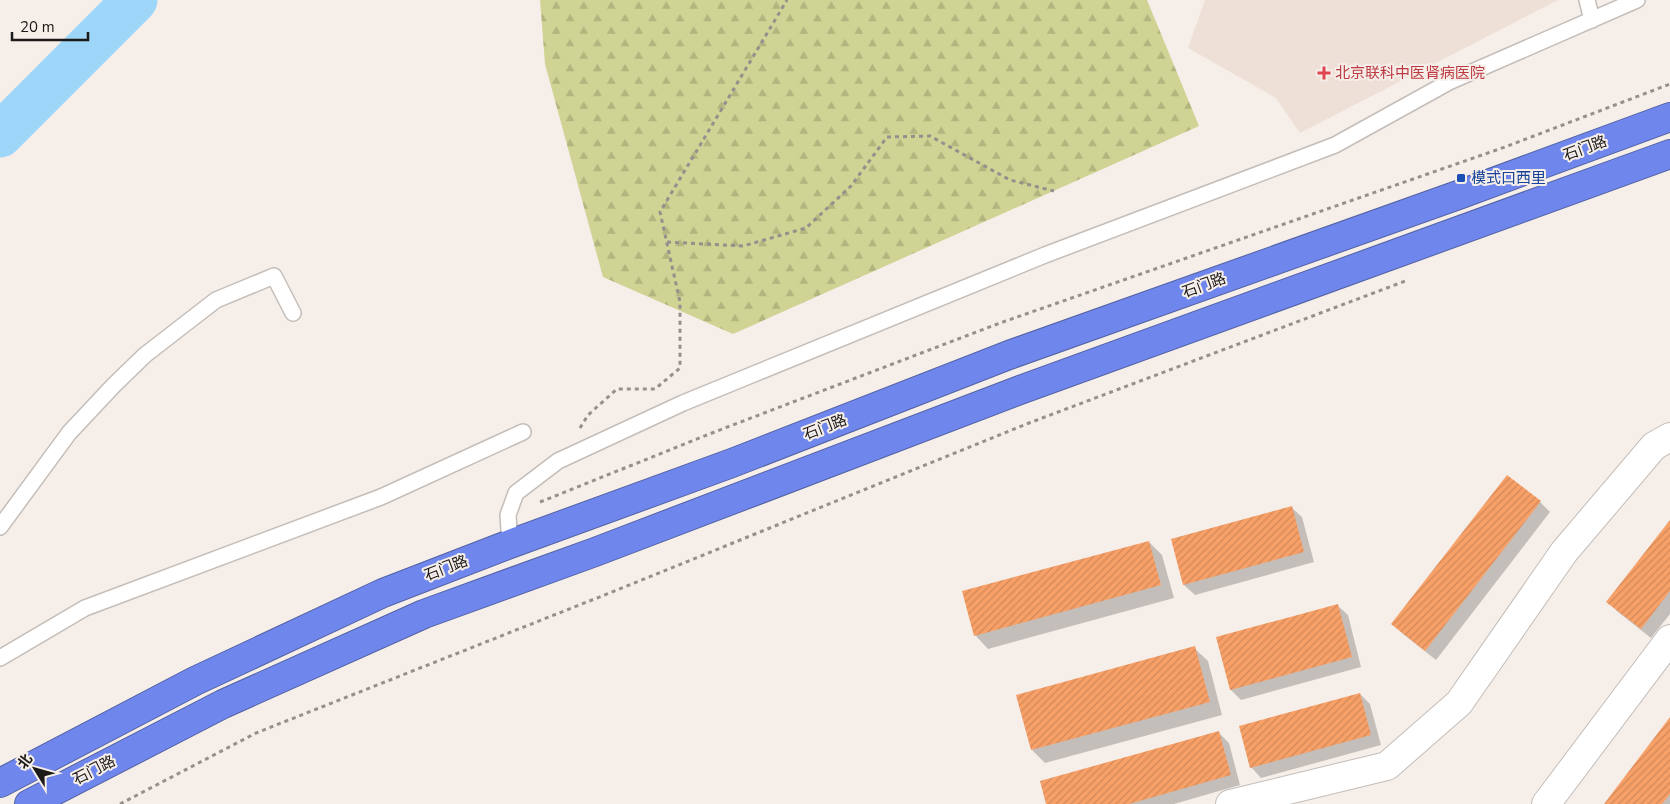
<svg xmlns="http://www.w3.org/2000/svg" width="1670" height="804" font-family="'Nunito Sans','Noto Sans SC',sans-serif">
	<defs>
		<pattern id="forest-firs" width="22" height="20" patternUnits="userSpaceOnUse" patternTransform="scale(1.25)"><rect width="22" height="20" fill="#cfd393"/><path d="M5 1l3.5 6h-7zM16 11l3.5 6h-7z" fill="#b1b57e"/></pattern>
		<pattern id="building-hatch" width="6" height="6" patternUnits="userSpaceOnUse" patternTransform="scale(1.25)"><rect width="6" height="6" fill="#f7a067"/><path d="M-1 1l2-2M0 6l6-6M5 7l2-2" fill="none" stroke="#d38959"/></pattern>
	</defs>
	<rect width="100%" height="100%" fill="#f6eee9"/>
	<path fill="#efe0d7" d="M1205,0H1558L1300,133L1276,98L1188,48Z"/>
	<path fill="url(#forest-firs)" d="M540,0H1147L1199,126L733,334L603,277L545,64Z"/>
	<g fill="#0003">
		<path d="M1507,477L1540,502L1550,512L1436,660L1403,634L1393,624Z"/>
		<path d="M1291,507L1302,517L1314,562L1195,595L1184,585L1172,539Z"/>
		<path d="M1670,522V614L1651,638L1618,612L1608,602Z"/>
		<path d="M1149,542L1162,555L1174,598L988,649L975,635Z"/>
		<path d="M1337,605L1348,615L1361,667L1241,700L1231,690L1217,638Z"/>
		<path d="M1194,648L1208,661L1222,715L1045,763L1032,750Z"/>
		<path d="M1360,694L1370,704L1381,745L1261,778L1251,767Z"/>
		<path d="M1670,719V804H1605Z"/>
		<path d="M1218,732L1229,743L1240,785L1174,804H1047Z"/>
	</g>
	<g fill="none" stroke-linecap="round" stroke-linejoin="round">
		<path stroke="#9dd6f9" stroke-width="45" d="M0,135L135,0"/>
	</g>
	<g fill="url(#building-hatch)">
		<path d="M1507,475L1541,501L1425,651L1391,624Z"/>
		<path d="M1292,506L1304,552L1183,585L1171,539Z"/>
		<path d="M1670,520V591L1641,629L1606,602Z"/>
		<path d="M1149,541L1161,585L974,636L962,591Z"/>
		<path d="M1338,604L1352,657L1230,690L1216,637Z"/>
		<path d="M1195,646L1210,702L1031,750L1016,695Z"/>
		<path d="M1360,693L1371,735L1250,768L1239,726Z"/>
		<path d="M1670,717V794L1662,804H1604Z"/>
		<path d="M1219,731L1231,775L1129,804H1046L1040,781Z"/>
	</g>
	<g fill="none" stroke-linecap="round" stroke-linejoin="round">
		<defs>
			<g id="lane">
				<path d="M1587,0L1592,20"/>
				<path d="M0,527L69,433L114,385L145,355L216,300L274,276L293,313"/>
				<path d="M510,544L508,515L516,493L558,461L683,403L1045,255L1335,145L1449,82L1637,0"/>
				<path d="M0,658L85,608L381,497L523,432"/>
			</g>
			<g id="street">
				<path d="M1230,804L1387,766L1459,703L1564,552L1654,446L1670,437"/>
				<path d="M1546,804L1670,639"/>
			</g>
			<g id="highway">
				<path d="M0,783L195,681L383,593L510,544L732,463L1009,355L1461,194L1670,117"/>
				<path d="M29,804L223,704L424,614L595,552L1020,390L1670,154"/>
			</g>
		</defs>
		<use href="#lane" stroke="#c4bdb8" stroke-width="18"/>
		<use href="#street" stroke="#c4bdb8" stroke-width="30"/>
		<use href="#highway" stroke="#5261a2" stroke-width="30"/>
		<g stroke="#95908c" stroke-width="3" stroke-dasharray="4 4" stroke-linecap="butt">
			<path d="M667,242L743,246L806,228L851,186L887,137L930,136L1010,180L1054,191"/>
			<path d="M580,428L588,415L617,389H655L680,368V302L660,212L787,0"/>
			<path d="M540,502L717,431L1000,323L1505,147L1670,84"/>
			<path d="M120,804L256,733L602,596L1029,423L1408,280"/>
		</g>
		<use href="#lane" stroke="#fff" stroke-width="15"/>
		<use href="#street" stroke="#fff" stroke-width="28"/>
		<use href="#highway" stroke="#6f87ed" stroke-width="28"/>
	</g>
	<path fill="#e0444e" stroke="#f6eee9" stroke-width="2" d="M1321.5 65.5h5v5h5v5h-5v5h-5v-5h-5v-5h5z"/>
	<rect fill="#1a4fb4" stroke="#f6eee9" stroke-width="2" x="1456" y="173" width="10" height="10" rx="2.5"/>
	<g text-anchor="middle" stroke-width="4" stroke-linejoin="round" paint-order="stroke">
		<g font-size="15" fill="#be3a42" stroke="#f6eee9" text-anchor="start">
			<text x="1335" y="78">北京联科中医肾病医院</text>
		</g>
		<g font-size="15" fill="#1c1a18" stroke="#f6eee9">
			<text transform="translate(1585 148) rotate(-20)" y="5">石门路</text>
			<text transform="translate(1204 285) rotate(-20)" y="5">石门路</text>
			<text transform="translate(825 427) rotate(-21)" y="5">石门路</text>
			<text transform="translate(446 568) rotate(-21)" y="5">石门路</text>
			<text transform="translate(94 770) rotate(-27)" y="5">石门路</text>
		</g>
		<g font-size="15" fill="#164399" stroke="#f6eee9" text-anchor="start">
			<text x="1471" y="183">模式口西里</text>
		</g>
	</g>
	<g transform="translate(35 769) rotate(307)" stroke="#f6eee9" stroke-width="4" paint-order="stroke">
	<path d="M0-4L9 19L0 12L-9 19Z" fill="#1c1a18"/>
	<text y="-8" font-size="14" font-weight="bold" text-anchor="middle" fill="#1c1a18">北</text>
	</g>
	<path d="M12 32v8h76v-8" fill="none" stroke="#1c1a18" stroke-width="2.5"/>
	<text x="20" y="32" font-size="15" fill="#1c1a18" stroke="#f6eee9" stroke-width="4" paint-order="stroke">20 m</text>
</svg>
